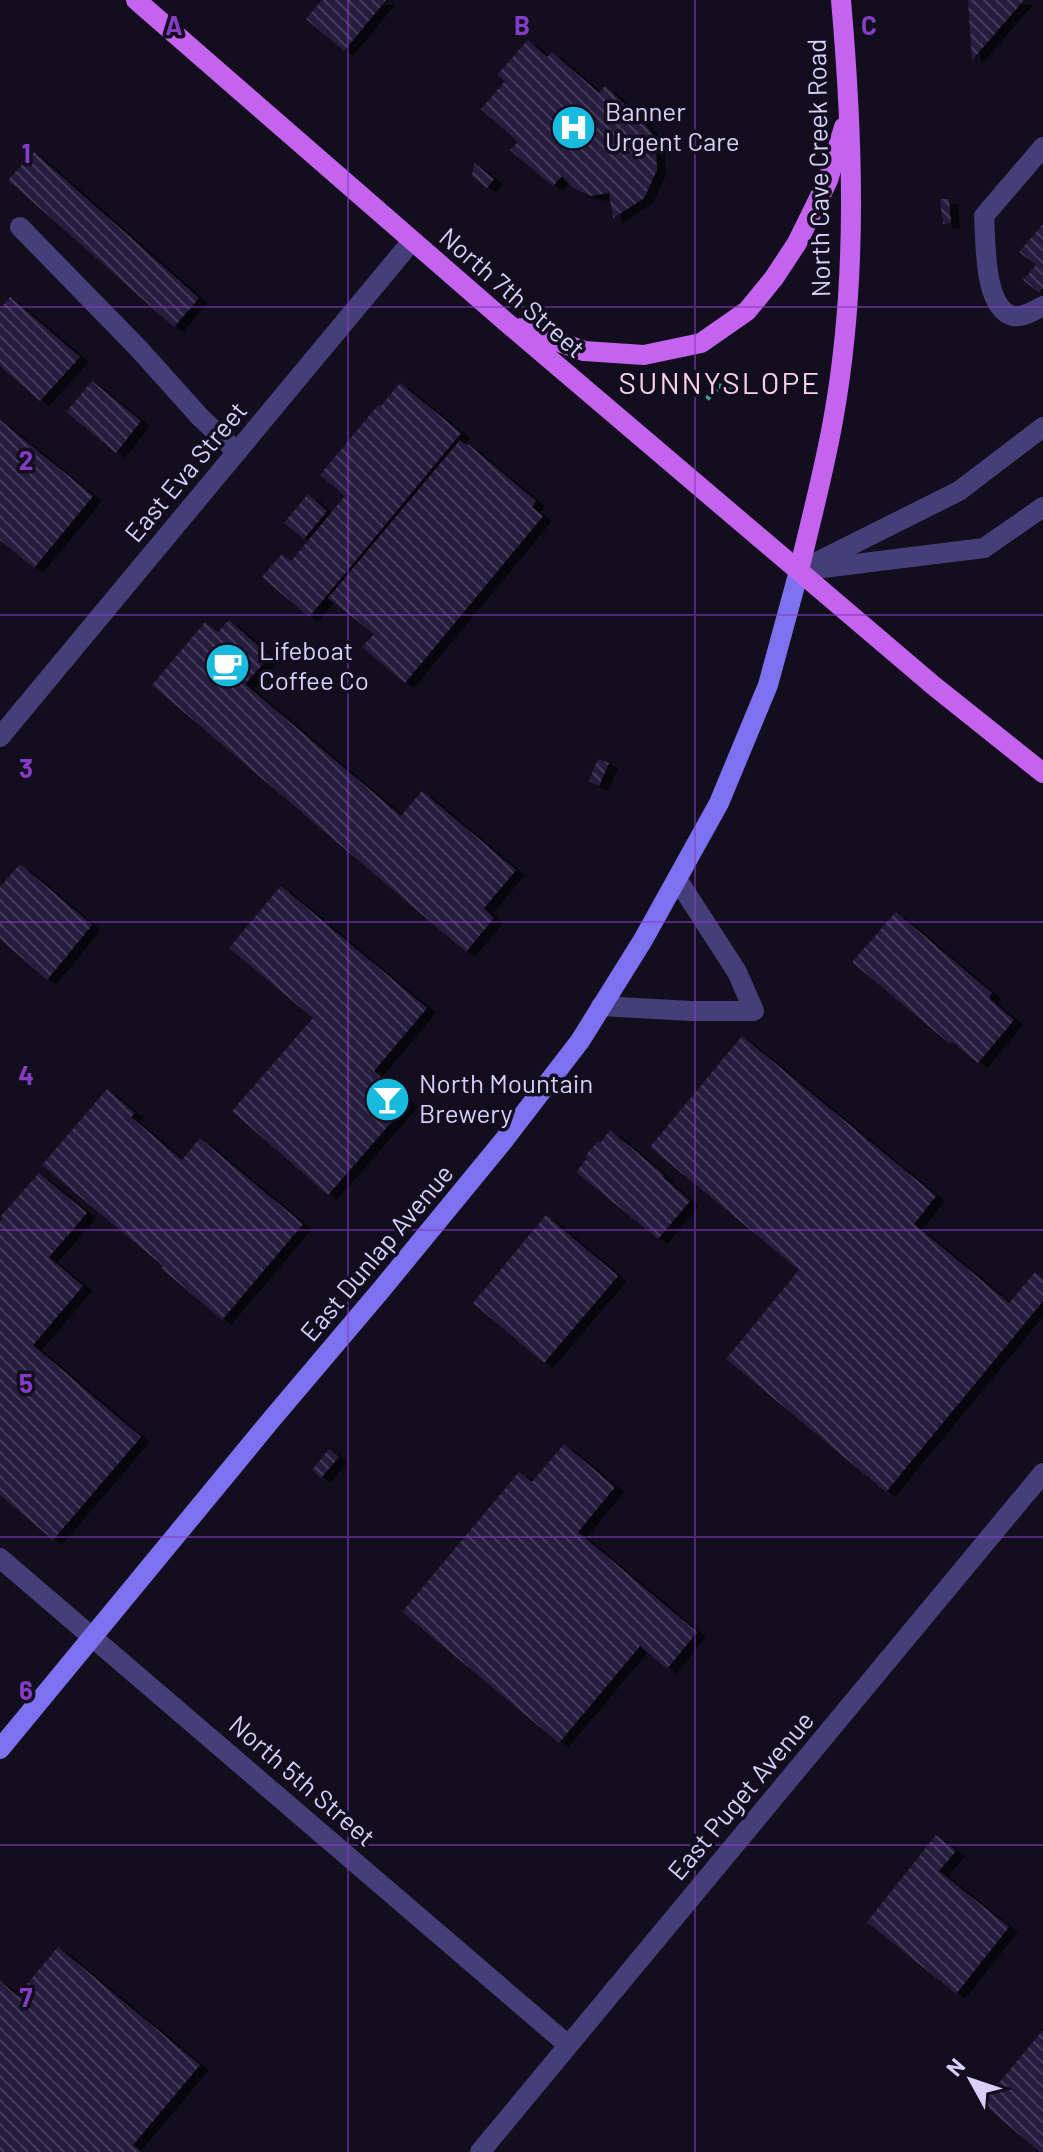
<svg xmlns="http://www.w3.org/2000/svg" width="1043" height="2152" font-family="Barlow,sans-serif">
	<defs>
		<pattern id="building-back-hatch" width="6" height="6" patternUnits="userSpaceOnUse" patternTransform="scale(2)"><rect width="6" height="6" fill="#251c3c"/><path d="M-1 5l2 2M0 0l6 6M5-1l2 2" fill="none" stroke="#443c59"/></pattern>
		<filter id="shadow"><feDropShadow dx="9" dy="5" stdDeviation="0" flood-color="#0009"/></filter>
	</defs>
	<rect width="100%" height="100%" fill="#120e1e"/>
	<g fill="url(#building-back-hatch)" filter="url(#shadow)">
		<path d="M322,0H386L344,51L306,19Z"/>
		<path d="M968,0H1024L972,60Z"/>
		<path d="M528,40L547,57L552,52L599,93L605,86L638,116L655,137L657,170L644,198L615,217L613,218L609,193L591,196L573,188L562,176L553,186L531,168L510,150L518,142L481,109L505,81L497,75Z"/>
		<path d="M34,152L199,298L174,327L8,180Z"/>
		<path d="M474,163L494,179L487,188L472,176Z"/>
		<path d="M940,199H949L951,223L943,224Z"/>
		<path d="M1043,224V288L1039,293L1023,280L1036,265L1019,252Z"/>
		<path d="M10,297L80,357L40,401L0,366V309Z"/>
		<path d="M92,381L141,421L116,453L66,412Z"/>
		<path d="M400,383L461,433L309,617L262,577L282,554L291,561L345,496L320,475L378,405L381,406Z"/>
		<path d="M0,420L93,496L34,568L0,540Z"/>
		<path d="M460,440L467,446L468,444L536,501L532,507L543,516L405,683L362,647L374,634L328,598Z"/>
		<path d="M308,494L327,511L304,539L284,523Z"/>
		<path d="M229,620L270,656L245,684L401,816L422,791L516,870L484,908L494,918L466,952L152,685L205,622L218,632Z"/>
		<path d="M598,759L609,763L599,786L589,781Z"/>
		<path d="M20,864L92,925L47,980L0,939V887Z"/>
		<path d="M281,886L427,1008L374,1071L409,1102L328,1195L232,1111L313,1018L229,948Z"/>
		<path d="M896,912L992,993L989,998L1014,1020L978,1063L952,1042L950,1044L852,962Z"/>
		<path d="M742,1036L936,1196L914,1224L1009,1303L1035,1272L1043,1279V1301L886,1492L726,1359L799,1270L650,1147Z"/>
		<path d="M107,1089L135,1113L131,1117L182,1160L200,1138L303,1224L222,1320L161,1268L163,1266L42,1165Z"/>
		<path d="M610,1130L664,1175L663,1177L690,1201L658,1239L576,1172L588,1157L585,1156L598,1141L600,1143Z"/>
		<path d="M39,1173L87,1213L49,1257L83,1286L33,1345L141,1437L53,1540L0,1495V1221L3,1218L1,1216Z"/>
		<path d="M546,1215L618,1276L544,1363L473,1303Z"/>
		<path d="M564,1444L615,1487L578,1532L697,1632L667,1669L640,1646L559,1743L402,1612L519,1472L532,1482Z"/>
		<path d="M329,1449L339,1457L321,1478L312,1470Z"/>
		<path d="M936,1835L956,1851L939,1871L1009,1927L956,1994L867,1922Z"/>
		<path d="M58,1947L200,2065L133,2145L142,2152H0V1981L17,1996Z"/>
		<path d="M1043,2030V2152H1040L982,2103Z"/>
	</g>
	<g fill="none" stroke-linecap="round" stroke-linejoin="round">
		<g stroke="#3aa2a4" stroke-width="5" stroke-dasharray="4 6" stroke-linecap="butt">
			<path d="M719,386L736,388"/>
			<path d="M707,399L719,386"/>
		</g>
		<g stroke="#453e78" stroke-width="20">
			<path d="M1043,147L984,216C986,241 983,308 1013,316C1023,318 1035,310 1043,306"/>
			<path d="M20,227L139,349L200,417L237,452"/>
			<path d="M601,1006L691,1011H754L737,972L677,879"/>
		</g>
		<g stroke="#453e78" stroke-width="20">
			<path d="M0,737L412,241"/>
			<path d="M0,1558L568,2045"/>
			<path d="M480,2152L1043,1473"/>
		</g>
		<g stroke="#453e78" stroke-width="20">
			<path d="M815,569L984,548L1043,507"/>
			<path d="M799,571L959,491L1043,427"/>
		</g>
		<path stroke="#7e71f0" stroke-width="20" d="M0,1749L271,1420L381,1290L504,1140L580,1041L643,940L719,803L768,685L799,571"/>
		<g stroke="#c463ee" stroke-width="20">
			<path d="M136,0L506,322L934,686L1043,773"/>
			<path d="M521,328L584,351L644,355L701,343L747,311L774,278L797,243L828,180L844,127"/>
			<path d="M799,571C811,519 825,468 834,415C858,279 853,137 841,0"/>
		</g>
	</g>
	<path fill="none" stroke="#843cc5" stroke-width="2" stroke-opacity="0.55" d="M348,0V2152M695,0V2152M0,307H1043M0,615H1043M0,922H1043M0,1230H1043M0,1537H1043M0,1845H1043"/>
	<defs>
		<symbol id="hospital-disc" viewBox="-11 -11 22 22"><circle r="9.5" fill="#18bbde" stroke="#120e1e"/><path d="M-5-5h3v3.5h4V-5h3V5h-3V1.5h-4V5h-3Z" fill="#fff"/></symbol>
		<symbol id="cafe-disc" viewBox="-11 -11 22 22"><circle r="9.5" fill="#18bbde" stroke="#120e1e"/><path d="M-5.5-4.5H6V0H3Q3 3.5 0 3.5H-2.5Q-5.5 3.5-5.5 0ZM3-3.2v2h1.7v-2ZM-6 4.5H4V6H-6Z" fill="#fff"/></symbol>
		<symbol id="bar-disc" viewBox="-11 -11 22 22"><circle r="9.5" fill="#18bbde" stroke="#120e1e"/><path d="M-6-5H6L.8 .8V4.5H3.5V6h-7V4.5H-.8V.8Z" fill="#fff"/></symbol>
	</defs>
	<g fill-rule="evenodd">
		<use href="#hospital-disc" x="548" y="102" width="51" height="51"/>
		<use href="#cafe-disc" x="202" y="640" width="51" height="51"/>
		<use href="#bar-disc" x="362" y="1074" width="51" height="51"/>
	</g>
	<g text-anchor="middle" stroke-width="7" stroke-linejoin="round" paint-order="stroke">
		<g font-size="26" fill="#d8d0fa" stroke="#120e1e" text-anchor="start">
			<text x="605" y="121">Banner<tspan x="605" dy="30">Urgent Care</tspan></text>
			<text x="259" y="660">Lifeboat<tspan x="259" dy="30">Coffee Co</tspan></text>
			<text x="419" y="1093">North Mountain<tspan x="419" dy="30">Brewery</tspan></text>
		</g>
		<g font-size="26" fill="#d8d0fa" stroke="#120e1e">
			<text transform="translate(819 168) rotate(-91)" y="9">North Cave Creek Road</text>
			<text transform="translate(512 293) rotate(41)" y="9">North 7th Street</text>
			<text transform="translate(186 472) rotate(-50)" y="9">East Eva Street</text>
			<text transform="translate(377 1253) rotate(-50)" y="9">East Dunlap Avenue</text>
			<text transform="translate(302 1781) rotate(41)" y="9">North 5th Street</text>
			<text transform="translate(741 1796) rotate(-50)" y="9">East Puget Avenue</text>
		</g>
		<g font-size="30" letter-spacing="2" fill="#fad2e8" stroke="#120e1e">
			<text x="720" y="394">SUNNYSLOPE</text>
		</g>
	</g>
	<g font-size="26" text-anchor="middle" font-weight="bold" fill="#843cc5" stroke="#120e1e" stroke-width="7" stroke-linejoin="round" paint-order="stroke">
		<text x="174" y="35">A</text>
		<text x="522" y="35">B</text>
		<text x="869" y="35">C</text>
		<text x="26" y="163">1</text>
		<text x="26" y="470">2</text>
		<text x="26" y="778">3</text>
		<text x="26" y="1085">4</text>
		<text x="26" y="1393">5</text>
		<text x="26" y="1700">6</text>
		<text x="26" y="2007">7</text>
	</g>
	<g transform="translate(971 2080) rotate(310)" stroke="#120e1e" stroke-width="6" paint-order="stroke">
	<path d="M0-6L14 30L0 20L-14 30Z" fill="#d8d0fa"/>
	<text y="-12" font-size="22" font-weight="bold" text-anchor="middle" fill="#d8d0fa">N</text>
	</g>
</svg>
